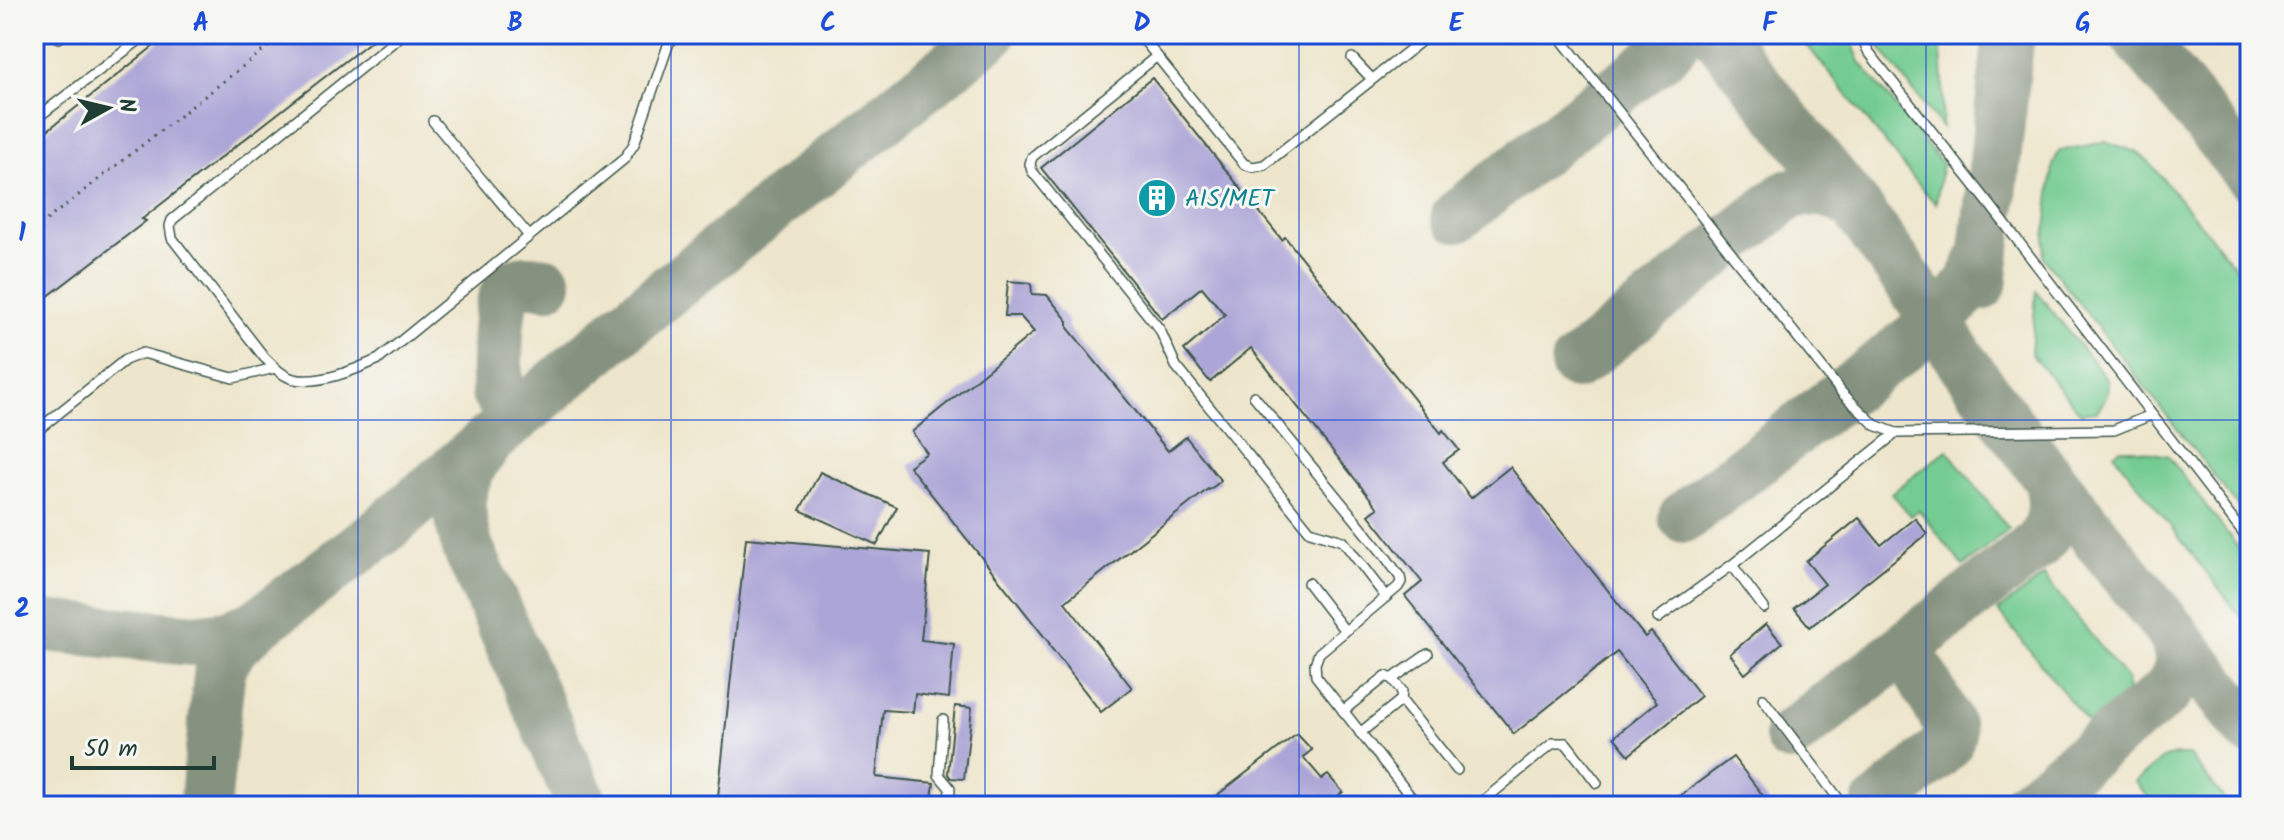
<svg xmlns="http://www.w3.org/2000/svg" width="2284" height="840" font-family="Kalam,sans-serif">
	<rect width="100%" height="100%" fill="#f6f6f2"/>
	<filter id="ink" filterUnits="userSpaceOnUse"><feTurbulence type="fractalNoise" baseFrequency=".0125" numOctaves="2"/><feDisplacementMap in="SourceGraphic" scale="16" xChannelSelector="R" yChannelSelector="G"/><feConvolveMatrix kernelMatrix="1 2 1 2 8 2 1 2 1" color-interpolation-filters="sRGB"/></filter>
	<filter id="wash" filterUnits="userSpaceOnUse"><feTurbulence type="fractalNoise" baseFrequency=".006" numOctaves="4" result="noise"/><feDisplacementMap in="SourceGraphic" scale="32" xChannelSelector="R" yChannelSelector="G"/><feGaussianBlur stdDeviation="1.8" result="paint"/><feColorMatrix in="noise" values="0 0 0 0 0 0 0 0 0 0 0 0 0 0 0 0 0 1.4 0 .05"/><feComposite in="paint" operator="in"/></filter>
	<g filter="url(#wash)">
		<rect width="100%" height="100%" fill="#eee6cc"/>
		<g fill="#74cc92" stroke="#4a8463" stroke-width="2">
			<path d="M1798,34H1849L1860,62L1942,164L1936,204L1919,185Z"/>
			<path d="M1876,34H1940L1943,81L1942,128L1881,49Z"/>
			<path d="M2106,142L2137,152L2152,165L2250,285V522L2043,257L2053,165L2059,151Z"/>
			<path d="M2036,291L2107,379C2110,393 2105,400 2097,411L2085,412L2081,414L2031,354Z"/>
			<path d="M2120,449H2134L2168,456L2250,563V628L2114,454Z"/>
			<path d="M1947,450L2009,529L1963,566L1919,510L1910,516L1892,493Z"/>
			<path d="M2044,576L2128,681L2127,694L2093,729L1998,611Z"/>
			<path d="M2177,755H2189L2230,806H2155L2135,782L2164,758Z"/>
		</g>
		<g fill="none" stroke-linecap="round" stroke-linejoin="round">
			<g stroke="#869280" stroke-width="52">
				<path d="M1716,34L1855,206L1937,321L1963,363L2049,478L2250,730"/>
				<path d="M2135,34L2250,175"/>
				<path d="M1457,216L1668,50L1680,34"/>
				<path d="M1981,285L2009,34"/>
				<path d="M1576,364L1785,197C1811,185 1832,190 1855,206"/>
				<path d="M497,393C497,368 495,314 506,293C514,278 533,280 546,283"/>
				<path d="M485,447C458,475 455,511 468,548L583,806"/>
				<path d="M1684,517L1937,321C1961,299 1973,283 1985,252"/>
				<path d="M34,625L193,640L227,636L255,626L380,532L639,314L990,34"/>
				<path d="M1790,736L2036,546C2055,526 2056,504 2049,478"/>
				<path d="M205,806L220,668L232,648L255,626"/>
				<path d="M1877,806L1946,746L1950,733L1947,721L1919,672"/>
				<path d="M2024,806L2166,693C2184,670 2183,658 2173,632"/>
			</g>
		</g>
		<g id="blocks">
			<g fill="#aca5d7">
				<path d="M169,34H380L142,219L146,221L34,307V141Z"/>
				<path d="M1152,78L1282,240L1285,237L1441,433L1443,430L1459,450L1443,462L1471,498L1510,467L1645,637L1651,632L1701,696L1629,755L1614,737L1657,702L1617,652L1514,734L1405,596L1422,582L1369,515L1378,508L1251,348L1210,382L1184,350L1225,315L1202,287L1162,319L1041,168Z"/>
				<path d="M1008,281L1031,283L1032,294L1047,295L1068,321V328L1168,451L1186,437L1221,481L1209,490L1208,489L1065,602L1132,688L1101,712L1049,645L1050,644L909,466L927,453L912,432L1034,332L1020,316H1005Z"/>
				<path d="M820,472L897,507L877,545L800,510Z"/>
				<path d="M1859,518L1881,545L1915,518L1927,534L1810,627L1794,608L1825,584L1806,561Z"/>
				<path d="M746,538L930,554L921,640L954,644L949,698L915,694L913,712L883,710L876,777L934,783L931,806H717Z"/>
				<path d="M1766,624L1782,643L1745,674L1730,654Z"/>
				<path d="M955,706L972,708L964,779L951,778L948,774Z"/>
				<path d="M1297,734L1312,750L1303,757L1322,779L1328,775L1343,792L1324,806H1203Z"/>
				<path d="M1733,757L1771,806H1666Z"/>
			</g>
		</g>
	</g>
	<g filter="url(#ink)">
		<use href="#blocks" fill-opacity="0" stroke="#3e564b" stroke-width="2"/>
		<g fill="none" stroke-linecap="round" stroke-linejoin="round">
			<defs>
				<g id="service">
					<path d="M55,34L59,38"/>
					<path d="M403,34L172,220L170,226L172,238L264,357C272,365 282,376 294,379C320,385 357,369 379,359L624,159L634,144L672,34"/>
					<path d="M1139,34L1244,164L1253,167L1264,165L1430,34"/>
					<path d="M1557,34L1842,393L1875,425L1896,433"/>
					<path d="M1861,34L1868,51L1991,206L2250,542"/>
					<path d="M1157,56L1032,157L1030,164L1032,171L1160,330L1176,366L1310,531L1343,541L1386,597"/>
					<path d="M1352,58L1372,79"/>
					<path d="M34,120L147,34"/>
					<path d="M433,121L529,236"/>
					<path d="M1254,396L1385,556L1400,577L1401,582L1398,587L1319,653L1315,664L1316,676L1418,806"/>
					<path d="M34,433L125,360L143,353L233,378L275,368"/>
					<path d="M1732,565L1764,608"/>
					<path d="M1308,583L1345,631"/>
					<path d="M1658,618L1732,565L1896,433L2114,430L2151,415"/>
					<path d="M1392,679L1428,654"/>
					<path d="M1763,699L1844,806"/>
					<path d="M1401,700L1457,770"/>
					<path d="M1343,711L1386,676L1392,679L1402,691L1401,700L1360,733"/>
					<path d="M943,720L939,775L950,788L949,806"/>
					<path d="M1477,806L1553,743H1566L1597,783"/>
				</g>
			</defs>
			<use href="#service" stroke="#3e564b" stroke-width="12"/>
			<path stroke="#3e564b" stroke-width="3" stroke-dasharray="2 6" stroke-linecap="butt" d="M34,230L284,34"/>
			<use href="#service" stroke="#fff" stroke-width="9"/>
		</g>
	</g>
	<path fill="none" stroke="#1d4ed8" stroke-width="2" stroke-opacity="0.55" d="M358,34V806M671,34V806M985,34V806M1299,34V806M1613,34V806M1926,34V806M34,420H2250"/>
	<defs>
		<symbol id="building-disc" viewBox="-11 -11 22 22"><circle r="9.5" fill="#0f9aa8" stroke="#f6f6f2"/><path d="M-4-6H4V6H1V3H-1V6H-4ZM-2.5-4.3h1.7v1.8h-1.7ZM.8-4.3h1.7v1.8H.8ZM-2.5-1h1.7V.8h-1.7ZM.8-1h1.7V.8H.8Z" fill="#fff"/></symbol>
	</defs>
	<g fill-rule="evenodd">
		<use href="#building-disc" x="1135" y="176" width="44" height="44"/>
	</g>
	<g text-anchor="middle" stroke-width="6" stroke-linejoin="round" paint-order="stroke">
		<g font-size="24" fill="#0d838f" stroke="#f6f6f2" text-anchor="start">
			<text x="1185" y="206">AIS/MET</text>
		</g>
	</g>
	<rect width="2284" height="840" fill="none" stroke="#f6f6f2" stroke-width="88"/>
	<g transform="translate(108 108) rotate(82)" stroke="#f6f6f2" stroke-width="6" paint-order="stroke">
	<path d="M0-6L14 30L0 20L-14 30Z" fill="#1f3d34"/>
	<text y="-12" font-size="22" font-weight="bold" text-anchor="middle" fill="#1f3d34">N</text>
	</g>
	<path d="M72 756v12h142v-12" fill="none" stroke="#1f3d34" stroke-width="4"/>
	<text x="84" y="756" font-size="24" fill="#1f3d34" stroke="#f6f6f2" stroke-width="6" paint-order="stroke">50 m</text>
	<rect x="44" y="44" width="2196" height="752" fill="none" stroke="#1d4ed8" stroke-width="3"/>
	<g font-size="26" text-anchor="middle" font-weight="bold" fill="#1d4ed8">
		<text x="201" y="31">A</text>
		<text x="515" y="31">B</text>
		<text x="828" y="31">C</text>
		<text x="1142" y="31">D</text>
		<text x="1456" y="31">E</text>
		<text x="1769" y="31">F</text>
		<text x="2083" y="31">G</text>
		<text x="22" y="241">1</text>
		<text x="22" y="617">2</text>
	</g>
</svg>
